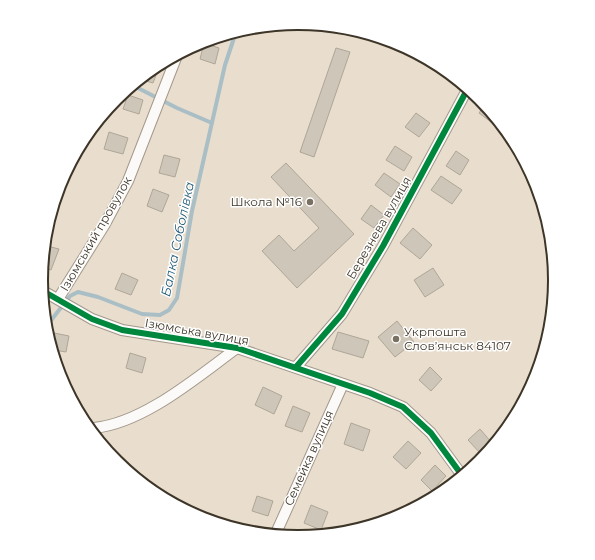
<svg xmlns="http://www.w3.org/2000/svg" width="595" height="560" font-family="Montserrat,sans-serif">
	<rect width="100%" height="100%" fill="#e9decd"/>
	<g fill="none" stroke-linecap="round" stroke-linejoin="round">
		<g stroke="#aabec6" stroke-width="4">
			<path d="M134,86L177,108L212,123"/>
			<path d="M49,323L70,296L78,292L98,297L142,314L160,315L169,310L177,298L192,211L225,65L235,35"/>
		</g>
	</g>
	<g fill="#cec6b8" stroke="#afa698">
		<path d="M204,43L219,48L215,64L200,59Z"/>
		<path d="M336,48L350,52L314,157L300,152Z"/>
		<path d="M158,70L153,83L143,80Z"/>
		<path d="M128,95L143,100L139,114L123,109Z"/>
		<path d="M484,106L499,128L479,113Z"/>
		<path d="M416,113L430,123L419,137L405,127Z"/>
		<path d="M109,132L128,138L123,154L104,149Z"/>
		<path d="M395,146L412,157L404,171L386,160Z"/>
		<path d="M456,151L469,160L460,175L446,166Z"/>
		<path d="M164,155L180,159L175,177L159,173Z"/>
		<path d="M286,163L354,234L297,288L262,251L279,235L294,251L319,228L271,177Z"/>
		<path d="M384,173L400,184L391,197L375,185Z"/>
		<path d="M441,176L462,190L452,204L431,190Z"/>
		<path d="M153,189L169,195L162,212L147,206Z"/>
		<path d="M371,205L384,215L374,228L361,219Z"/>
		<path d="M413,228L432,245L420,259L400,243Z"/>
		<path d="M47,246L59,249L51,270L43,267Z"/>
		<path d="M433,268L444,285L425,297L414,280Z"/>
		<path d="M122,273L138,280L131,295L115,289Z"/>
		<path d="M397,321L414,342L395,357L378,337Z"/>
		<path d="M338,332L369,341L363,358L332,349Z"/>
		<path d="M54,333L69,336L66,352L54,350L52,340Z"/>
		<path d="M130,353L146,358L142,373L126,368Z"/>
		<path d="M430,367L442,379L431,391L419,380Z"/>
		<path d="M263,387L282,396L274,414L255,405Z"/>
		<path d="M293,406L310,413L302,432L285,426Z"/>
		<path d="M351,423L370,430L363,451L344,444Z"/>
		<path d="M480,429L492,443L481,454L468,440Z"/>
		<path d="M408,441L421,453L406,469L393,457Z"/>
		<path d="M435,465L446,476L432,491L421,480Z"/>
		<path d="M257,496L273,501L268,516L252,511Z"/>
		<path d="M311,505L328,512L321,530L304,523Z"/>
	</g>
	<g fill="none" stroke-linecap="round" stroke-linejoin="round">
		<defs>
			<g id="street">
				<path d="M43,291L92,319L122,330L237,348L370,393L403,407L431,433L461,474"/>
				<path d="M58,299L105,224L128,181L176,58"/>
				<path d="M296,367L342,314L383,246L467,90"/>
				<path d="M94,428C144,423 197,377 237,348"/>
				<path d="M276,533L343,384"/>
			</g>
		</defs>
		<use href="#street" stroke="#a2998c" stroke-width="12"/>
		<use href="#street" stroke="#fcfaf8" stroke-width="10"/>
		<defs>
			<g id="cycleway">
				<path d="M43,291L92,319L122,330L237,348L370,393L403,407L431,433L461,474"/>
				<path d="M296,367L342,314L383,246L467,90"/>
			</g>
		</defs>
		<use href="#cycleway" stroke="#fff" stroke-width="8"/>
		<use href="#cycleway" stroke="#00873e" stroke-width="6"/>
	</g>
	<g fill="#797062" stroke="#fff" stroke-width="1.5">
		<circle cx="310" cy="202" r="4"/>
		<circle cx="396" cy="339" r="4"/>
	</g>
	<g text-anchor="middle" stroke-width="3" stroke-linejoin="round" paint-order="stroke">
		<g font-size="12" fill="#3d3528" stroke="#fff" text-anchor="end">
			<text x="302" y="206">Школа №16</text>
			<text x="404" y="336" text-anchor="start">Укрпошта<tspan x="404" dy="14">Слов’янськ 84107</tspan></text>
		</g>
		<g font-size="12" fill="#3d3528" stroke="#fff">
			<text transform="translate(379 228) rotate(-60)" y="4">Березнева вулиця</text>
			<text transform="translate(96 234) rotate(-60)" y="4">Ізюмський провулок</text>
			<text transform="translate(197 332) rotate(10)" y="4">Ізюмська вулиця</text>
			<text transform="translate(309 458) rotate(-66)" y="4">Семейка вулиця</text>
		</g>
		<g font-size="13" font-style="italic" fill="#205a76" stroke="#fff">
			<text transform="translate(177 239) rotate(-78)" y="5">Балка Соболівка</text>
		</g>
	</g>
	<path d="M0 0H595V560H0ZM48 280a250 250 0 1 1 500 0a250 250 0 1 1-500 0Z" fill="#fff" fill-rule="evenodd"/>
	<path fill="none" stroke="#3d3528" stroke-width="2" d="M48 280a250 250 0 1 1 500 0a250 250 0 1 1-500 0Z"/>
</svg>
